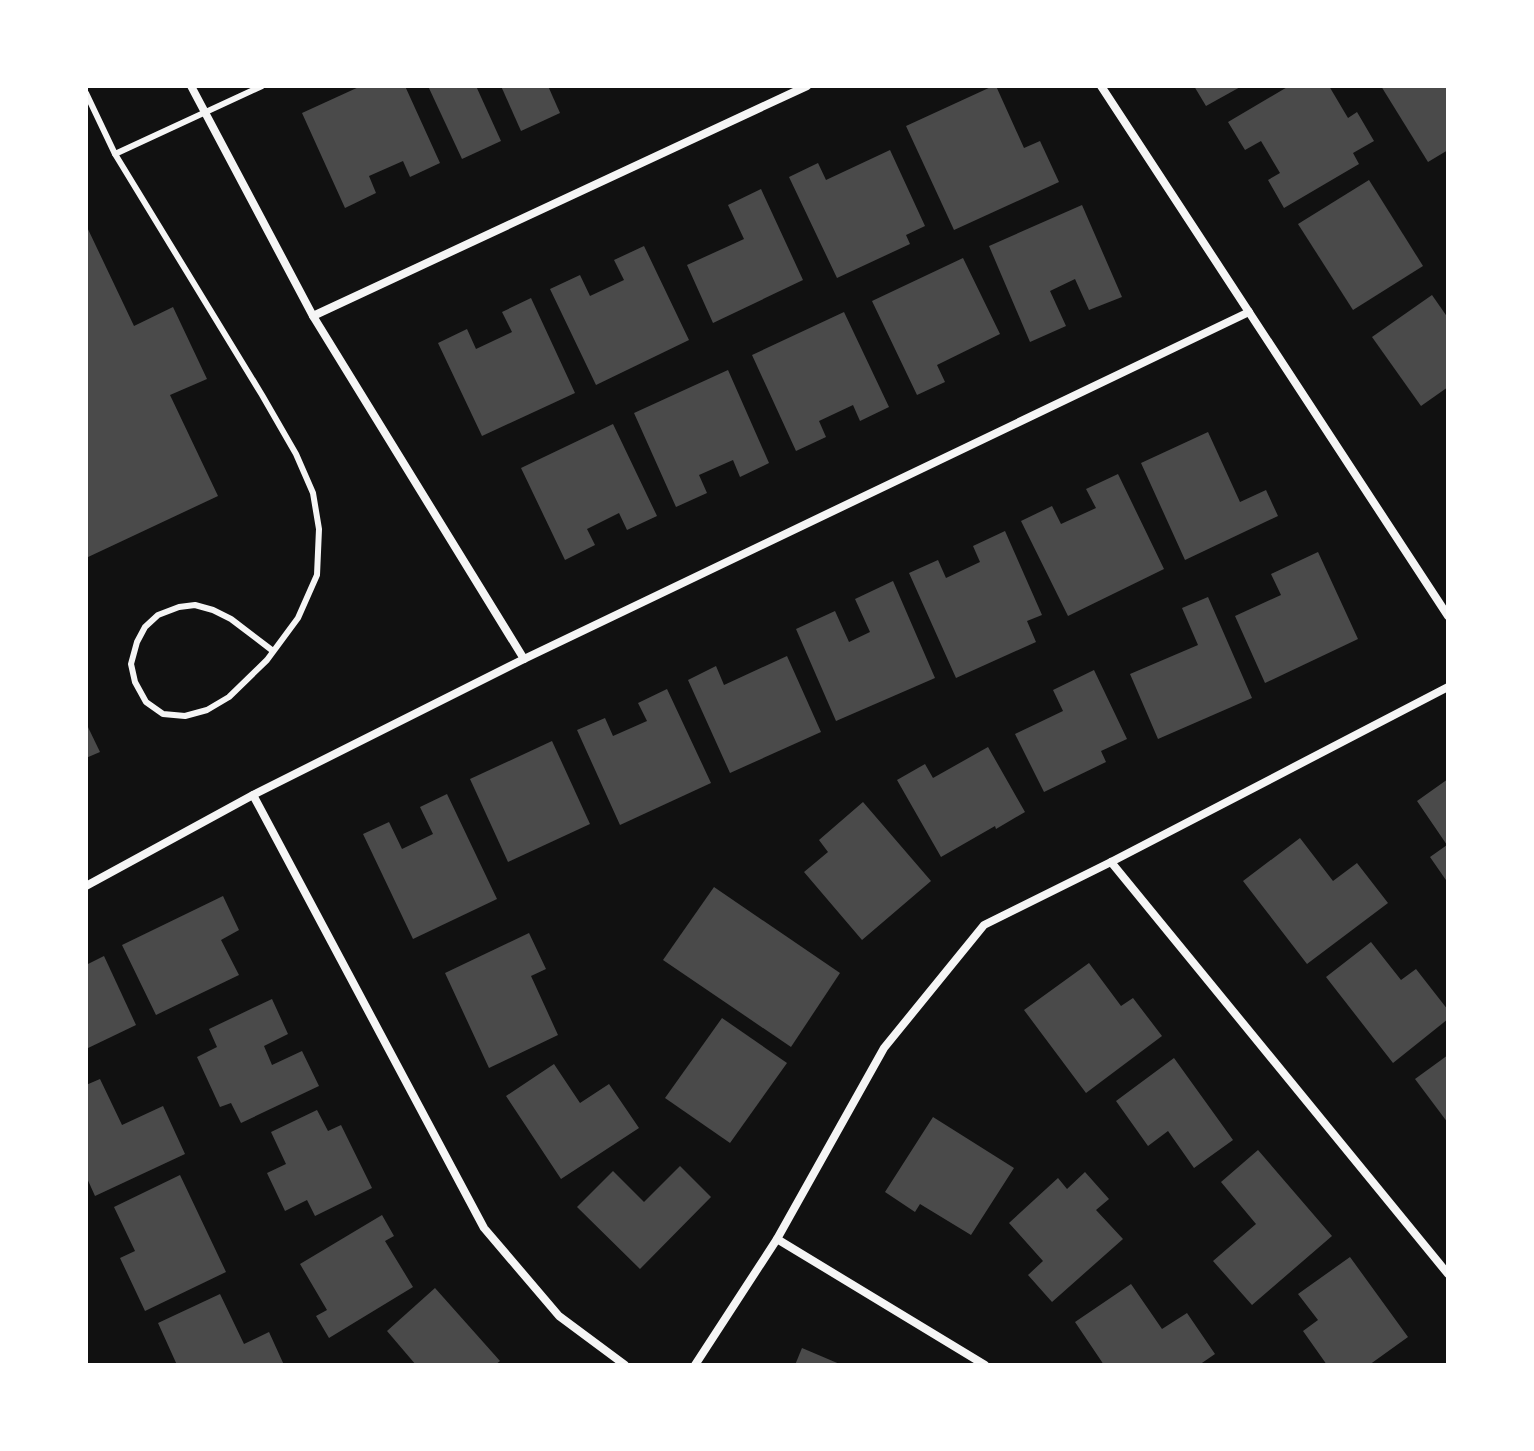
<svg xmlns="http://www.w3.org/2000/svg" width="1534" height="1451" font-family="'Fira Sans Condensed',sans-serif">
	<rect width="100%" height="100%" fill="#111"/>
	<g fill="#4a4a4a">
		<path d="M361,86H405L440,163L410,177L403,161L369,176L376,193L345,208L302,113Z"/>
		<path d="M428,86H476L501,141L462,159Z"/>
		<path d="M501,86H548L560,113L521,131Z"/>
		<path d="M993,86H996L1024,148L1040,141L1059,182L954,230L906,126Z"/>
		<path d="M1194,86H1242L1206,106Z"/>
		<path d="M1289,86H1329L1348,118L1357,112L1374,141L1353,153L1359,164L1284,208L1268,180L1280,173L1261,141L1245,150L1228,122Z"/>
		<path d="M1381,86H1448V150L1428,162Z"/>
		<path d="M890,150L925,226L906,235L910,244L837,278L789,177L818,163L826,180Z"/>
		<path d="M1369,180L1423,266L1353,310L1298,224Z"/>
		<path d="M761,189L803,280L713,323L687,265L744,239L728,205Z"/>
		<path d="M1082,205L1122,297L1089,310L1075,279L1050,291L1066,326L1030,342L989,246Z"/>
		<path d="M86,225L134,326L173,307L207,379L170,395L218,496L86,558Z"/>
		<path d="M644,246L689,340L596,385L550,289L580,275L590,296L624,280L614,260Z"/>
		<path d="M963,258L1000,334L937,365L945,382L917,395L872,301Z"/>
		<path d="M1432,295L1448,318V387L1421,406L1372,337Z"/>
		<path d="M531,298L575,393L482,436L438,343L467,329L476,349L512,332L502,312Z"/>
		<path d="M844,312L889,407L860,421L853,405L819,421L826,437L796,451L752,355Z"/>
		<path d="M728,370L769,463L740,477L733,460L699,475L707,493L676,507L634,413Z"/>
		<path d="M613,424L657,516L627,530L619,513L587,529L595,545L565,560L521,468Z"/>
		<path d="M1208,432L1240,502L1266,490L1278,516L1185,560L1141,463Z"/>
		<path d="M1118,474L1164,569L1068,616L1021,521L1052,506L1061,524L1096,508L1086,489Z"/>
		<path d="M1005,531L1042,615L1027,621L1036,642L956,678L909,573L938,560L946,578L980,562L973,546Z"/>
		<path d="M1318,552L1358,639L1265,683L1235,616L1281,595L1271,574Z"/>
		<path d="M893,581L935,678L836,721L796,629L835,611L849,642L870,632L855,599Z"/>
		<path d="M1208,597L1252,698L1158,739L1130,674L1198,645L1182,608Z"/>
		<path d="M787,656L821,732L730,773L688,680L716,666L724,685Z"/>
		<path d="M1094,670L1127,739L1101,751L1106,762L1044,792L1015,734L1063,711L1053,690Z"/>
		<path d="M667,689L711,783L620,825L577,730L605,718L613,736L647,721L638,703Z"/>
		<path d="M86,723L100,752L86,758Z"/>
		<path d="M552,741L590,824L508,862L470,779Z"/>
		<path d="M988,747L1025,812L996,829L995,826L941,857L897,780L925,764L933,778Z"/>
		<path d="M1448,779V883L1430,857L1447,845L1417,801Z"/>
		<path d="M447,794L497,899L413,939L363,834L389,822L402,849L433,834L420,807Z"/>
		<path d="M863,802L931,881L862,940L804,872L828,852L819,840Z"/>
		<path d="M1300,838L1333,881L1357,863L1388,903L1307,964L1243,881Z"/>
		<path d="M714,887L840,973L791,1047L663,960Z"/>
		<path d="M223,896L239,930L221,940L239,975L156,1015L122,945Z"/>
		<path d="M529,933L546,969L531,976L558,1035L489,1068L445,973Z"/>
		<path d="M1371,942L1401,980L1416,969L1448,1010V1019L1393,1063L1326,977Z"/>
		<path d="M104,956L136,1025L86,1049V965Z"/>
		<path d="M1089,963L1121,1006L1133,998L1162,1036L1086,1093L1024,1010Z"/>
		<path d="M272,999L288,1034L264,1046L272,1065L302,1051L319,1086L241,1123L231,1103L220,1107L197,1057L217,1047L209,1029Z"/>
		<path d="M722,1018L787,1063L730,1143L665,1098Z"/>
		<path d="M1448,1055V1123L1415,1079Z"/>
		<path d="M1174,1058L1233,1140L1194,1168L1168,1131L1148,1146L1116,1101Z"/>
		<path d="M554,1064L580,1103L609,1084L639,1128L561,1179L506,1096Z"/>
		<path d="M100,1079L122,1125L163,1106L185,1154L95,1196L86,1176V1085Z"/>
		<path d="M317,1110L328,1131L341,1125L372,1188L315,1216L307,1200L285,1211L267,1173L286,1164L271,1132Z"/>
		<path d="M933,1117L1014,1168L971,1235L920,1204L915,1212L885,1192Z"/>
		<path d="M1258,1150L1332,1236L1252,1305L1213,1261L1256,1224L1221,1182Z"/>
		<path d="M680,1166L711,1197L640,1269L577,1207L613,1171L644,1202Z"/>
		<path d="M1085,1172L1109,1199L1096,1210L1123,1239L1052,1302L1028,1275L1043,1261L1009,1223L1058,1178L1067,1189Z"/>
		<path d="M180,1175L226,1272L145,1311L120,1258L135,1251L114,1207Z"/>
		<path d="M382,1215L394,1236L385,1241L413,1287L329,1338L316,1316L327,1310L300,1264Z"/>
		<path d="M1350,1257L1408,1337L1369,1365H1327L1303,1331L1318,1320L1298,1294Z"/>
		<path d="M1131,1284L1162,1329L1187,1313L1215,1354L1199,1365H1104L1075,1322Z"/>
		<path d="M435,1288L500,1361L495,1365H416L387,1331Z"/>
		<path d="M220,1294L244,1344L269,1332L284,1365H177L158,1323Z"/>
		<path d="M802,1348L842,1365H795Z"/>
	</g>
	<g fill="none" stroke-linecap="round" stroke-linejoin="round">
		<g stroke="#f5f5f5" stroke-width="6">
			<path d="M86,93L115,154L262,86"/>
			<path d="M115,154L262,395L296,454L313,493L319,529L317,575L298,618L267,660L229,697L207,710L185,716L163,714L146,702L135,682L131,664L137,642L145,627L158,615L179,607L195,605L213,610L231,619L273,651"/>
		</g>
		<g stroke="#f5f5f5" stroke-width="8">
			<path d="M191,86L313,316L524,659"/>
			<path d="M1101,86L1448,616"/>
			<path d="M313,316L807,86"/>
			<path d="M253,795L484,1228L559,1316L625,1365"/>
			<path d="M1111,862L1448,1274"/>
			<path d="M86,886L253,795L524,659L1249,312"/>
			<path d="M777,1239L985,1365"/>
			<path d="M695,1365L777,1239L884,1048L984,925L1111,862L1448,687"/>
		</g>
	</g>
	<rect width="1534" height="1451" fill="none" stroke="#ffffff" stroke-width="176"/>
</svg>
